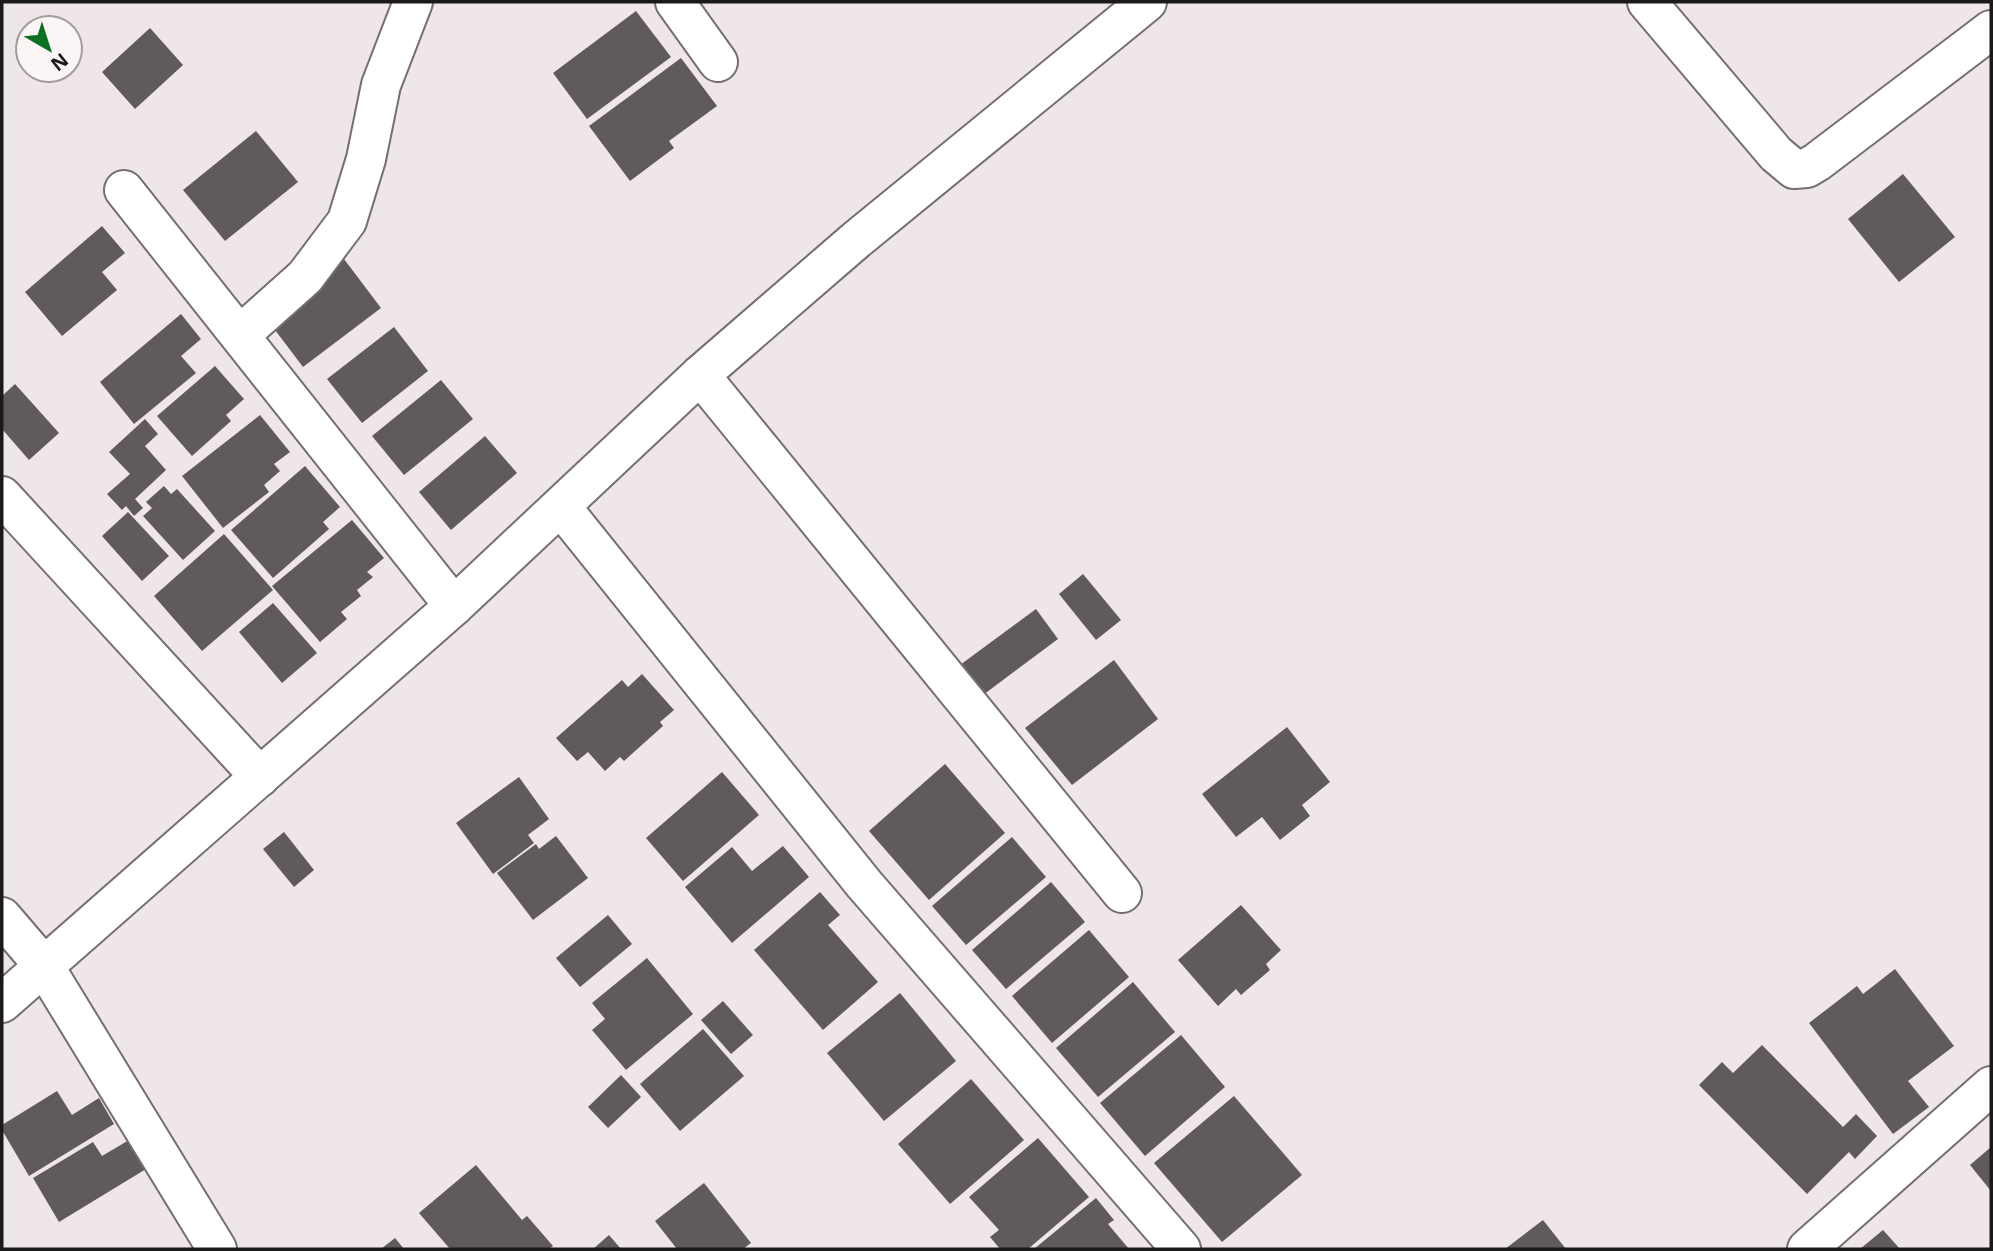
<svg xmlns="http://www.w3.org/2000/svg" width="1993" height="1251" font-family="'Noto Sans',sans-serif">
	<rect width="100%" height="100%" fill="#efe7e7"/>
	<g fill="#605a5a">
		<path d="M636,11L671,57L587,119L553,73Z"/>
		<path d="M150,28L183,65L135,109L102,72Z"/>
		<path d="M681,58L717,106L669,141L674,148L630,181L589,126Z"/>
		<path d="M256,131L298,182L225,241L183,190Z"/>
		<path d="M1903,174L1955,237L1899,282L1848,219Z"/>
		<path d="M102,226L125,253L102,272L117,290L62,336L25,292Z"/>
		<path d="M344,259L381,308L303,367L266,318Z"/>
		<path d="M181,314L201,339L181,356L196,373L134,424L100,382Z"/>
		<path d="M394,327L428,371L362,423L327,379Z"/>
		<path d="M215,366L244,399L226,415L231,421L192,456L157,416Z"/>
		<path d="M441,380L473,419L404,475L372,436Z"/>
		<path d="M15,384L59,433L29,460L2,429V396Z"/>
		<path d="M260,415L290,452L274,464L280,471L264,485L269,492L223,528L182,476Z"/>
		<path d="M145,419L158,434L145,446L166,470L135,499L143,508L134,516L126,506L122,510L107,494L130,474L109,452Z"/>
		<path d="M485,436L517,473L451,530L419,492Z"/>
		<path d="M305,466L340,507L323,522L329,529L273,578L231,530Z"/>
		<path d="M164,486L171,494L177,489L215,531L183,560L143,516L152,508L146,502Z"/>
		<path d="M128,512L169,556L142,581L102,536Z"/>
		<path d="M352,520L384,558L367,572L373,577L357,590L361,596L341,612L347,619L320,642L272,586Z"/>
		<path d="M224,534L273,590L202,651L154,596Z"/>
		<path d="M1083,574L1121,620L1096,640L1059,594Z"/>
		<path d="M273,603L317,653L282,683L239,632Z"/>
		<path d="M1036,609L1058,639L983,695L960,665Z"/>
		<path d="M1114,660L1158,719L1072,785L1025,728Z"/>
		<path d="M642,674L674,710L660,722L663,726L624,761L620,757L605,771L588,752L577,761L556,738L622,680L628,687Z"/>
		<path d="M1287,727L1330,782L1302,805L1310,816L1280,840L1262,817L1236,837L1202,794Z"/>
		<path d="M945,764L1005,833L929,900L869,831Z"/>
		<path d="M722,772L759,815L683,881L646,838Z"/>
		<path d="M519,777L549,819L528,835L534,843L493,874L456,823Z"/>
		<path d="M284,832L314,870L294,887L263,849Z"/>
		<path d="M556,836L588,878L533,920L497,873L536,844L539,849Z"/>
		<path d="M1012,837L1046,877L966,945L932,906Z"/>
		<path d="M783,846L809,877L732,943L685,887L732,847L752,871Z"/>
		<path d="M1051,882L1085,922L1006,989L972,950Z"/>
		<path d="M820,892L840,915L828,925L878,982L823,1030L754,950Z"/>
		<path d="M1241,905L1281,950L1266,964L1270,970L1241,995L1236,989L1218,1006L1178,960Z"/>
		<path d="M608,915L632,944L580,987L556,958Z"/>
		<path d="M1089,930L1129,977L1052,1043L1012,996Z"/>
		<path d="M647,958L693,1014L626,1070L592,1030L605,1019L592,1003Z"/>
		<path d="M1895,969L1954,1046L1908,1081L1929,1107L1893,1134L1809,1023L1857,986L1863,994Z"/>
		<path d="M1133,982L1175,1032L1098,1097L1056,1048Z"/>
		<path d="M900,993L956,1061L884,1121L827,1053Z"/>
		<path d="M723,1001L753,1035L731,1054L701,1020Z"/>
		<path d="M703,1029L744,1076L680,1131L640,1084Z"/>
		<path d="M1181,1035L1225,1087L1145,1156L1100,1103Z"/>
		<path d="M1762,1045L1843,1127L1856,1114L1877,1136L1855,1159L1849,1152L1807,1194L1699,1085L1722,1062L1733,1073Z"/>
		<path d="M621,1075L641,1097L608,1128L588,1107Z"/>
		<path d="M971,1079L1024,1140L950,1204L898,1144Z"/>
		<path d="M57,1091L72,1115L99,1098L114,1124L29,1176L2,1130V1125Z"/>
		<path d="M1234,1096L1302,1175L1222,1242L1154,1163Z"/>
		<path d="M1038,1138L1089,1197L1028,1249H1000L990,1237L999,1230L969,1197Z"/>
		<path d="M129,1140L146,1169L59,1222L33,1178L93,1142L102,1156Z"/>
		<path d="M1991,1147V1191L1970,1165Z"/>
		<path d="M476,1165L522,1220L527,1216L553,1246L549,1249H450L419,1213Z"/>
		<path d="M704,1183L751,1243L743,1249H677L655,1221Z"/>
		<path d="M1096,1198L1114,1220L1108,1224L1129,1249H1034Z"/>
		<path d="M1543,1220L1566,1249H1505Z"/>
		<path d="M1883,1230L1900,1249H1860Z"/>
		<path d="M609,1235L621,1249H593Z"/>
		<path d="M395,1238L404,1249H381Z"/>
	</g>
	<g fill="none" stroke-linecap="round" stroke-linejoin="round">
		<defs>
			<g id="minor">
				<path d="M675,2L718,62"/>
				<path d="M1647,2L1776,154L1794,169L1807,168L1817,162L1991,30"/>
				<path d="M124,190L454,606"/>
				<path d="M240,335L305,277L347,221L366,159L381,85L413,2"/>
				<path d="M700,375L1122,893"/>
				<path d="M2,496L260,777"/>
				<path d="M562,508L864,884L1181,1249"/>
				<path d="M2,917L44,966L217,1249"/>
				<path d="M2,1003L454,606L700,375L856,240L1147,2"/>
				<path d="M1807,1249L1991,1086"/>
			</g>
		</defs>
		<use href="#minor" stroke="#756f6f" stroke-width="42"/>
		<use href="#minor" stroke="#fff" stroke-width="38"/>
	</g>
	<rect width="1993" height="1251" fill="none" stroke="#1c1919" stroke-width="7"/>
	<g transform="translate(49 49) rotate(141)"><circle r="33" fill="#fcf5f5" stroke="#a29d9d" stroke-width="2"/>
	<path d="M0-5L12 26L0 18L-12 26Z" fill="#0b7121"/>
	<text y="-10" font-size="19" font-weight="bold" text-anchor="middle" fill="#1c1919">N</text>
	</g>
</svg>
